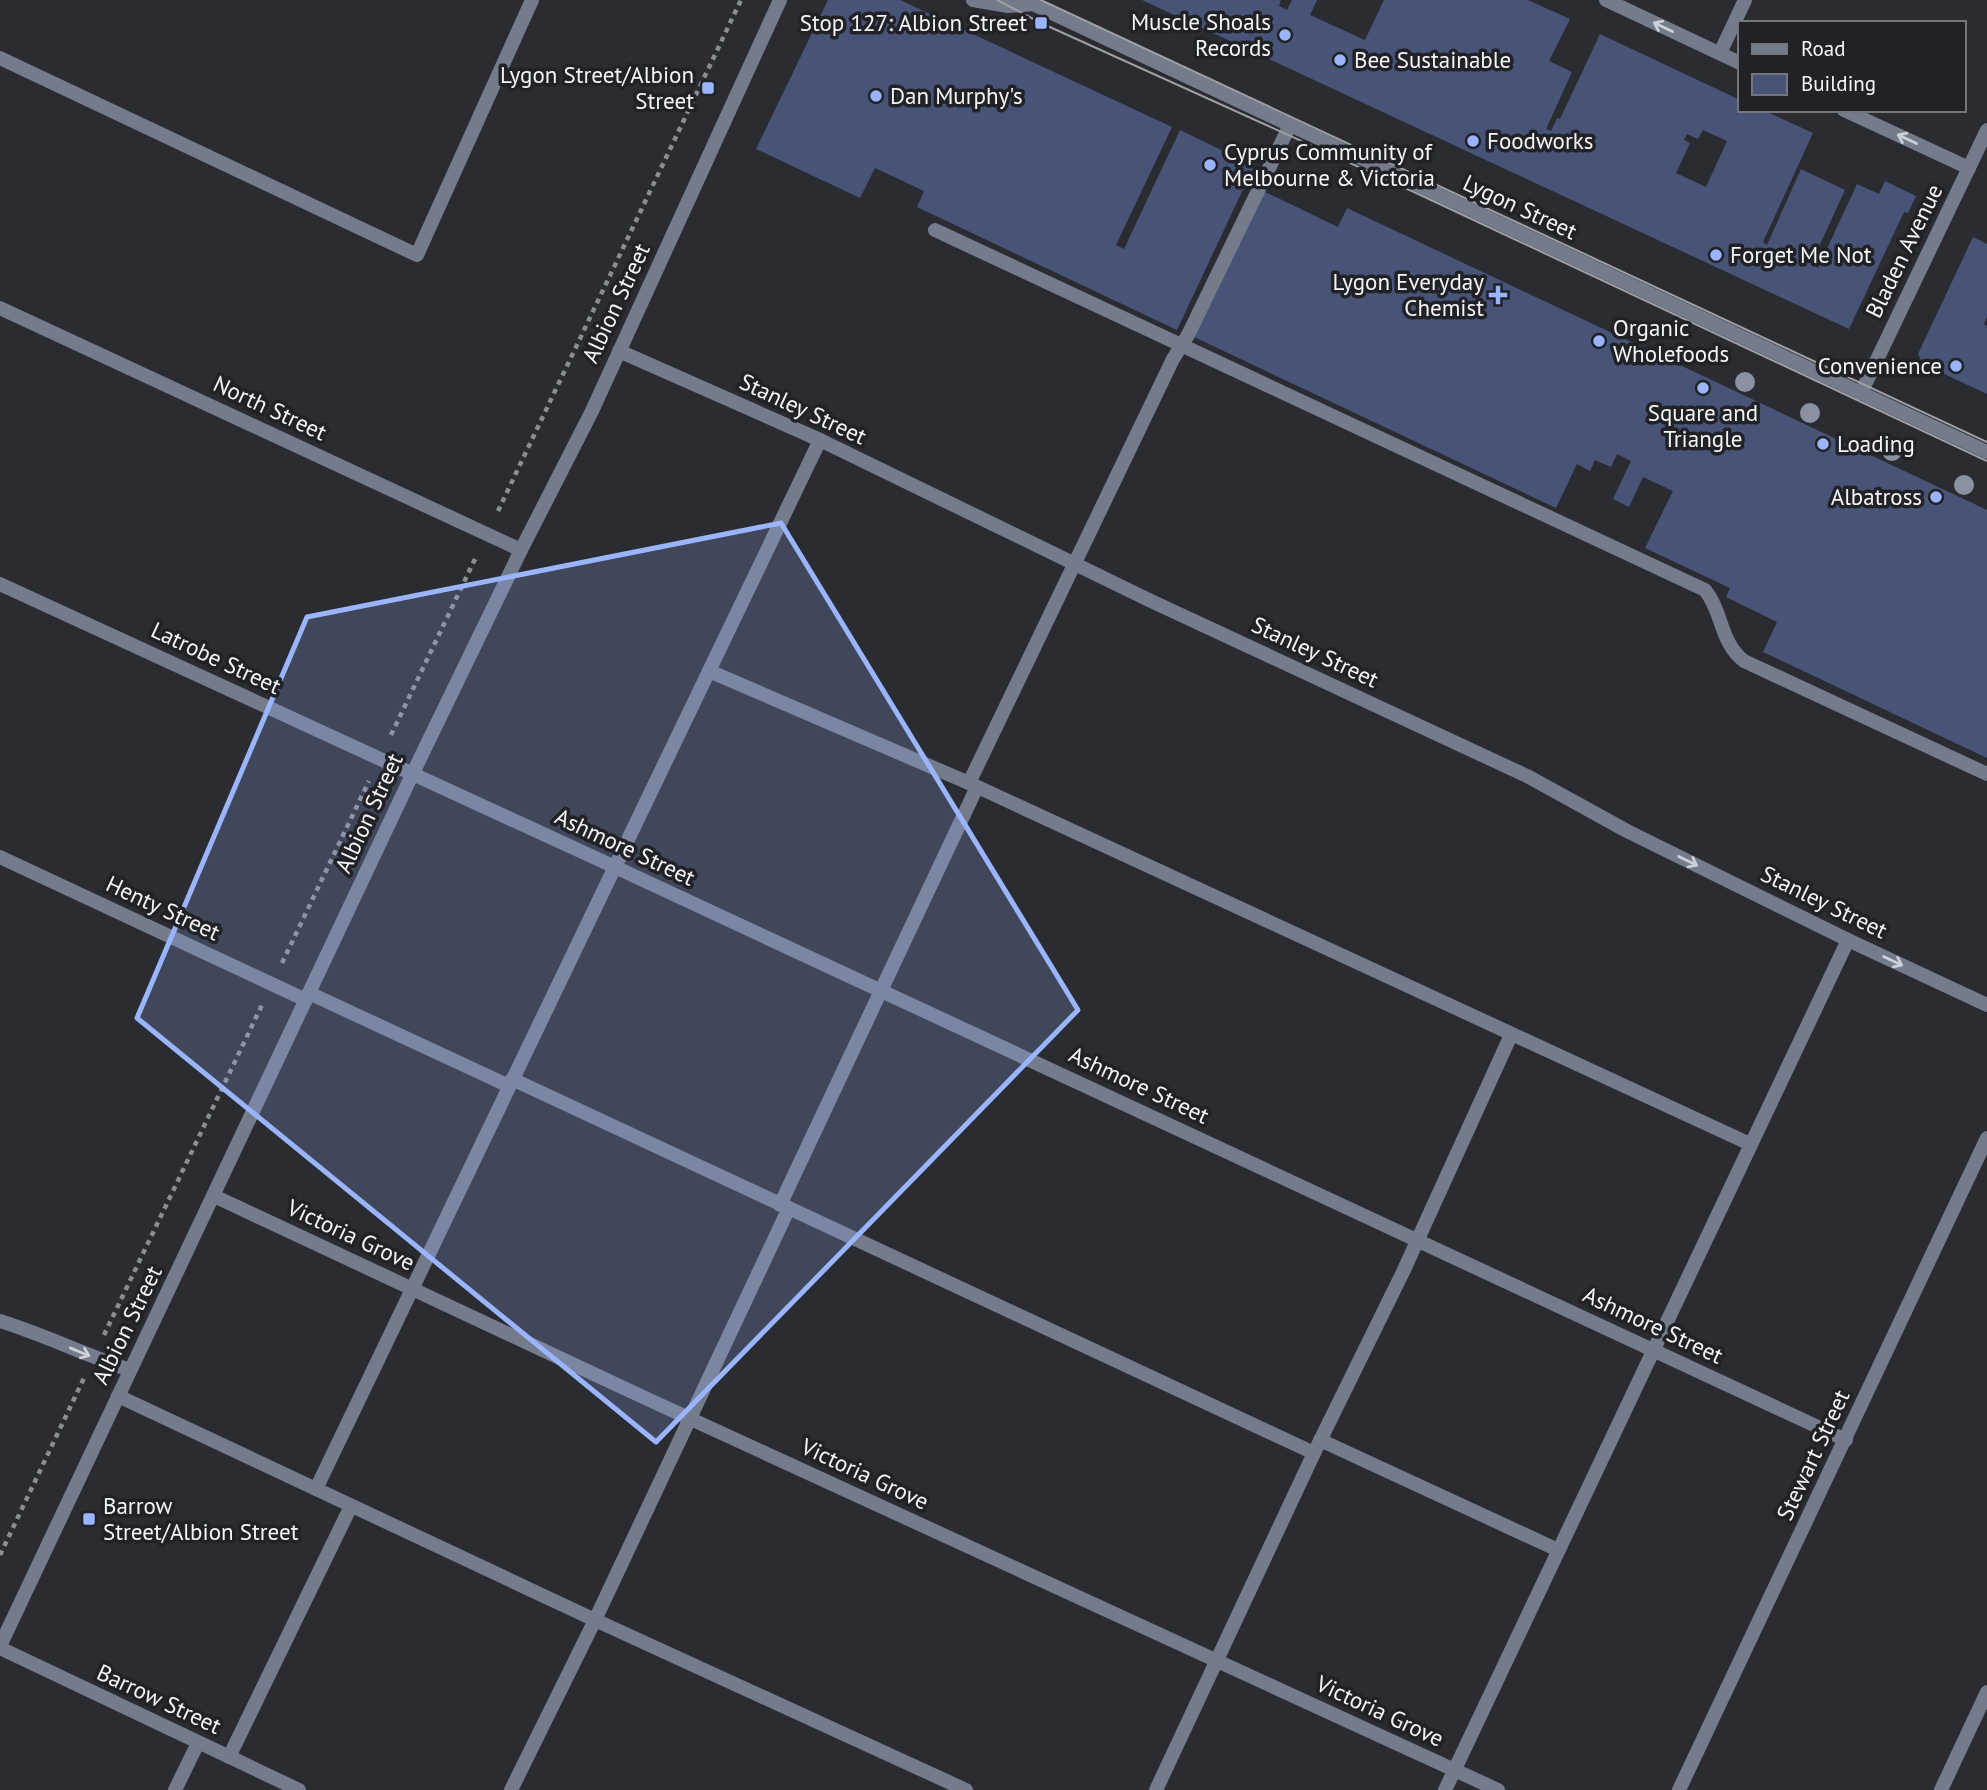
<svg xmlns="http://www.w3.org/2000/svg" width="1987" height="1790" font-family="'PT Sans',sans-serif">
	<rect width="100%" height="100%" fill="#2a2c31"/>
	<g fill="#485477" fill-rule="evenodd">
		<path d="M828,0H900L1172,127L1116,245L1124,249L1180,130L1254,166L1177,330L917,207L924,191L875,168L860,198L756,149Z"/>
		<path d="M1142,0H1281L1279,6L1287,10L1292,0H1317L1310,15L1365,40L1384,0H1528L1570,19L1549,61L1572,72L1546,129L1551,131L1557,118L1560,119L1600,34L1740,100V110H1763L1813,133L1763,242L1767,245L1801,169L1845,190L1811,264L1818,268L1857,184L1879,194L1885,181L1916,196L1908,213L1904,212L1849,329ZM1703,130L1727,141L1706,187L1676,173L1690,143L1684,140L1687,134L1698,139Z"/>
		<path d="M1263,191L1338,227L1347,208L1987,510V758L1763,652L1777,622L1726,597L1730,588L1645,548L1673,491L1643,477L1629,507L1613,499L1631,461L1617,454L1611,467L1595,460L1590,471L1577,464L1556,508L1194,337Z"/>
		<path d="M1973,237L1987,244V317L1984,324L1987,326V394L1923,364L1918,354Z"/>
	</g>
	<g fill="none" stroke-linecap="round" stroke-linejoin="round">
		<g stroke="#8b8d91" stroke-width="4.5" stroke-dasharray="5 5" stroke-linecap="butt">
			<path d="M498,511L741,0"/>
			<path d="M391,735L476,557"/>
			<path d="M282,963L369,781"/>
			<path d="M104,1335L262,1005"/>
			<path d="M0,1555L84,1378"/>
		</g>
		<g stroke="#747b8b" stroke-width="14">
			<path d="M0,58L417,255L532,0"/>
			<path d="M935,230L1705,590C1723,612 1720,643 1744,661L1987,774"/>
			<path d="M709,671L969,783L1750,1144"/>
			<path d="M969,783L1173,359L1188,335L1290,125"/>
			<path d="M309,993L509,1086"/>
			<path d="M512,1079L1314,1453"/>
			<path d="M780,1205L977,787"/>
			<path d="M118,1396L595,1620L966,1790"/>
			<path d="M1320,1440L1558,1550"/>
			<path d="M316,1489L820,440"/>
			<path d="M229,1757L351,1506"/>
			<path d="M175,1790L198,1743"/>
			<path d="M511,1790L595,1620L789,1208"/>
			<path d="M1156,1790L1314,1453L1403,1272L1511,1035"/>
			<path d="M1445,1790L1848,940"/>
			<path d="M1941,1790L1987,1692"/>
		</g>
		<g stroke="#747b8b" stroke-width="14">
			<path d="M973,0L1008,6L1033,4"/>
			<path d="M1606,0L1740,63"/>
			<path d="M1720,53L1745,0"/>
			<path d="M1844,110L1969,168"/>
			<path d="M0,308L521,550"/>
			<path d="M619,351L820,440L1151,601L1527,776L1627,831L1848,940L1987,1005"/>
			<path d="M1861,393L1987,130"/>
			<path d="M0,584L615,867L1846,1440"/>
			<path d="M0,857L306,1000"/>
			<path d="M214,1196L643,1397L1498,1790"/>
			<path d="M0,1321C44,1335 86,1355 130,1370"/>
			<path d="M0,1648L299,1790"/>
			<path d="M1679,1790L1987,1138"/>
		</g>
		<g stroke="#747b8b" stroke-width="14">
			<path d="M1024,0L1987,452"/>
			<path d="M0,1646L412,775L521,550L592,411L780,0"/>
		</g>
		<g stroke="#9ea0a4" stroke-width="2">
			<path d="M997,0L1041,23L1414,192L1987,461"/>
			<path d="M1041,0L1987,442"/>
		</g>
	</g>
	<g fill="#8a91a1">
		<circle cx="1745" cy="382" r="10"/>
		<circle cx="1810" cy="413" r="10"/>
		<circle cx="1892" cy="451" r="10"/>
		<circle cx="1964" cy="485" r="10"/>
	</g>
	<defs><path id="oneway-shaft" d="M-6 0H5M1.5-3L5.5 0L1.5 3" fill="none" stroke-width="1.6" stroke-linecap="round" stroke-linejoin="round" transform="scale(1.75)"/></defs>
	<g stroke="#cdd0d7">
		<use href="#oneway-shaft" transform="translate(1663 27) rotate(-155)"/>
		<use href="#oneway-shaft" transform="translate(1907 139) rotate(-155)"/>
		<use href="#oneway-shaft" transform="translate(1688 861) rotate(26)"/>
		<use href="#oneway-shaft" transform="translate(1893 961) rotate(25)"/>
		<use href="#oneway-shaft" transform="translate(80 1352) rotate(23)"/>
	</g>
	<path fill="#9ab5fd" fill-opacity="0.2" stroke="#9ab5fd" stroke-width="5" stroke-linejoin="round" d="M781,523L1078,1010L656,1442L137,1018L307,617Z"/>
	<g fill="#9ab5fd" stroke="#212227" stroke-width="2.5">
		<rect x="1034" y="16" width="14" height="14" rx="3.5"/>
		<circle cx="1285" cy="35" r="7"/>
		<circle cx="1340" cy="60" r="7"/>
		<rect x="701" y="81" width="14" height="14" rx="3.5"/>
		<circle cx="876" cy="96" r="7"/>
		<circle cx="1473" cy="141" r="7"/>
		<circle cx="1210" cy="165" r="7"/>
		<circle cx="1716" cy="255" r="7"/>
		<path d="M1494.5 284.5h7v7h7v7h-7v7h-7v-7h-7v-7h7z"/>
		<circle cx="1599" cy="341" r="7"/>
		<circle cx="1956" cy="366" r="7"/>
		<circle cx="1703" cy="388" r="7"/>
		<circle cx="1823" cy="444" r="7"/>
		<circle cx="1936" cy="497" r="7"/>
		<rect x="82" y="1512" width="14" height="14" rx="3.5"/>
	</g>
	<g text-anchor="middle" stroke-width="7" stroke-linejoin="round" paint-order="stroke">
		<g font-size="23" fill="#f3f5f8" stroke="#212227" text-anchor="start">
			<text x="1271" y="30" text-anchor="end">Muscle Shoals<tspan x="1271" dy="26">Records</tspan></text>
			<text x="1027" y="31" text-anchor="end">Stop 127: Albion Street</text>
			<text x="1354" y="68">Bee Sustainable</text>
			<text x="694" y="83" text-anchor="end">Lygon Street/Albion<tspan x="694" dy="26">Street</tspan></text>
			<text x="890" y="104">Dan Murphy's</text>
			<text x="1487" y="149">Foodworks</text>
			<text x="1224" y="160">Cyprus Community of<tspan x="1224" dy="26">Melbourne &amp; Victoria</tspan></text>
			<text x="1730" y="263">Forget Me Not</text>
			<text x="1484" y="290" text-anchor="end">Lygon Everyday<tspan x="1484" dy="26">Chemist</tspan></text>
			<text x="1613" y="336">Organic<tspan x="1613" dy="26">Wholefoods</tspan></text>
			<text x="1942" y="374" text-anchor="end">Convenience</text>
			<text x="1703" y="421" text-anchor="middle">Square and<tspan x="1703" dy="26">Triangle</tspan></text>
			<text x="1837" y="452">Loading</text>
			<text x="1922" y="505" text-anchor="end">Albatross</text>
			<text x="103" y="1514">Barrow<tspan x="103" dy="26">Street/Albion Street</tspan></text>
		</g>
		<g font-size="23" fill="#f3f5f8" stroke="#212227">
			<text transform="translate(1520 207) rotate(25)" y="8">Lygon Street</text>
			<text transform="translate(1904 251) rotate(-64)" y="8">Bladen Avenue</text>
			<text transform="translate(616 303) rotate(-65)" y="8">Albion Street</text>
			<text transform="translate(270 408) rotate(25)" y="8">North Street</text>
			<text transform="translate(803 409) rotate(25)" y="8">Stanley Street</text>
			<text transform="translate(1315 652) rotate(25)" y="8">Stanley Street</text>
			<text transform="translate(216 658) rotate(25)" y="8">Latrobe Street</text>
			<text transform="translate(369 813) rotate(-65)" y="8">Albion Street</text>
			<text transform="translate(625 847) rotate(25)" y="8">Ashmore Street</text>
			<text transform="translate(1824 902) rotate(26)" y="8">Stanley Street</text>
			<text transform="translate(163 908) rotate(25)" y="8">Henty Street</text>
			<text transform="translate(1139 1085) rotate(25)" y="8">Ashmore Street</text>
			<text transform="translate(351 1235) rotate(25)" y="8">Victoria Grove</text>
			<text transform="translate(127 1325) rotate(-64)" y="8">Albion Street</text>
			<text transform="translate(1653 1325) rotate(25)" y="8">Ashmore Street</text>
			<text transform="translate(1813 1455) rotate(-65)" y="8">Stewart Street</text>
			<text transform="translate(865 1474) rotate(25)" y="8">Victoria Grove</text>
			<text transform="translate(159 1699) rotate(25)" y="8">Barrow Street</text>
			<text transform="translate(1380 1711) rotate(25)" y="8">Victoria Grove</text>
		</g>
	</g>
	<rect x="1738" y="21" width="228" height="91" fill="#212227" stroke="#75767b" stroke-width="2"/>
	<rect x="1752" y="44" width="35" height="10" fill="#747b8b" stroke="#75767b" stroke-width="2"/>
	<text x="1801" y="56" font-size="21" fill="#f3f5f8">Road</text>
	<rect x="1752" y="74" width="35" height="21" fill="#485477" stroke="#75767b" stroke-width="2"/>
	<text x="1801" y="91" font-size="21" fill="#f3f5f8">Building</text>
</svg>
